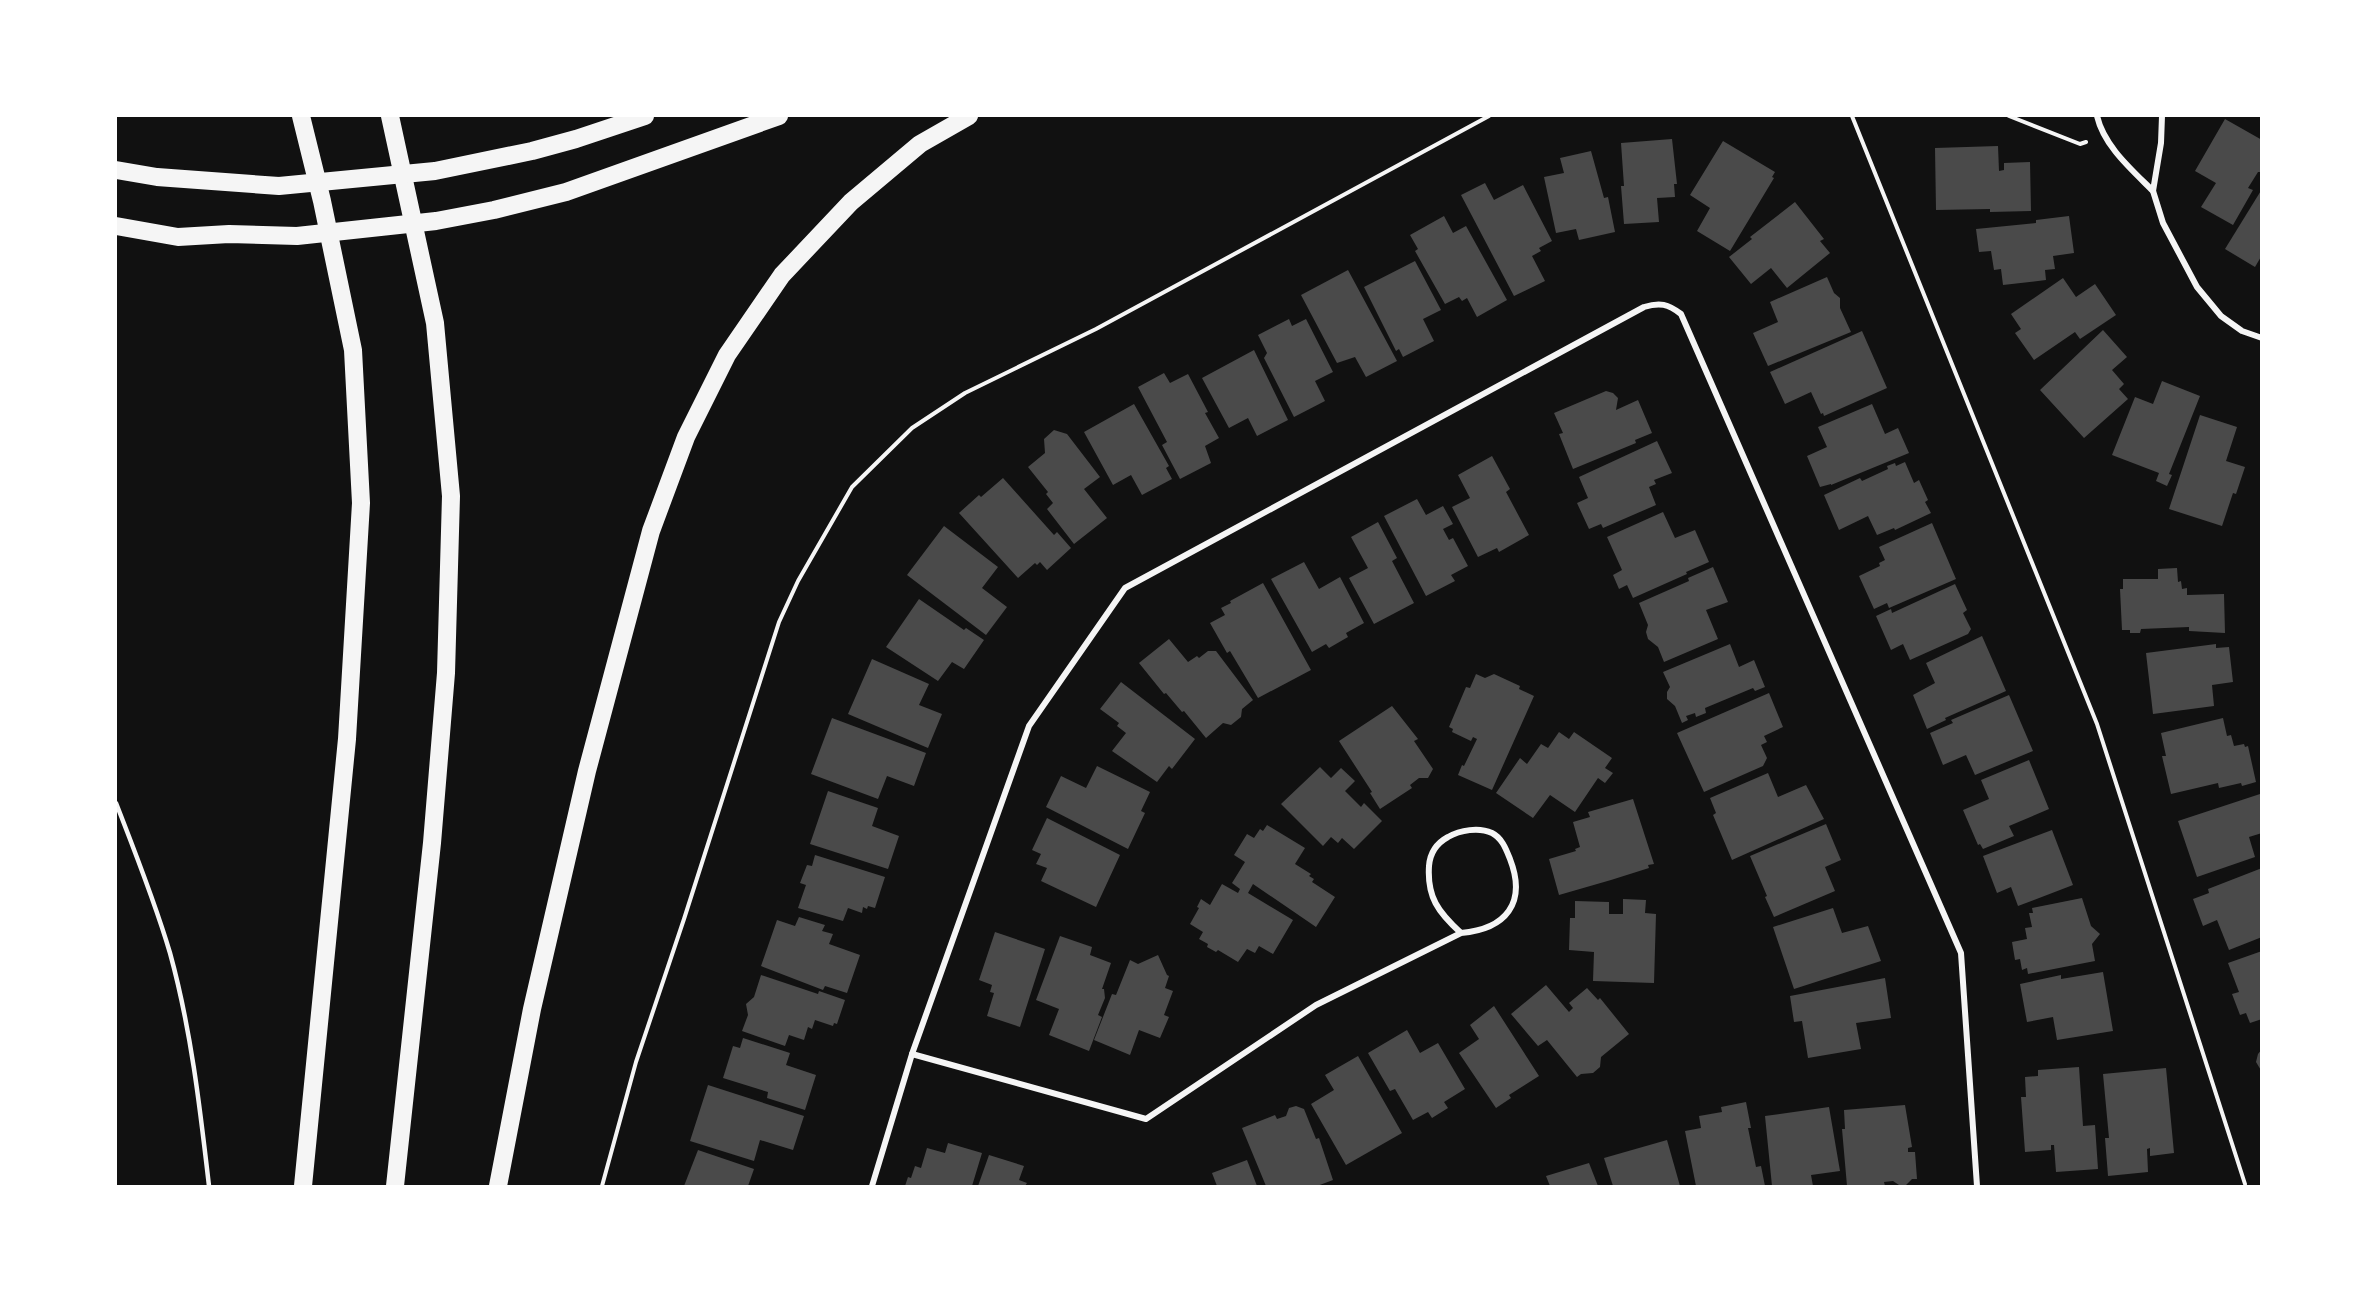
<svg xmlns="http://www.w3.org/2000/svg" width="2377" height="1302" font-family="Quicksand,sans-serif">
	<rect width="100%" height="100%" fill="#111"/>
	<g fill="#4a4a4a">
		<path d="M2225,119L2262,140V172H2258L2248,188L2253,190L2233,225L2201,207L2216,183L2195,171Z"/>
		<path d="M1672,139L1677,184H1674L1675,197L1657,198L1659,222L1624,224L1621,186H1624L1621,143Z"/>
		<path d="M1723,141L1775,172L1772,177L1774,178L1730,251L1697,231L1710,208L1690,195Z"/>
		<path d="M1998,146L1999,171L2004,170V163L2030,162L2031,211L1990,212V209L1936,210L1935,148Z"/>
		<path d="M1591,151L1604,198L1608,197L1615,232L1579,240L1576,229L1556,233L1544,177L1564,173L1560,158Z"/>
		<path d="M1485,183L1494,200L1523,185L1552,241L1539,248L1541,251L1532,256L1545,281L1514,296L1461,195Z"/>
		<path d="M2262,189V255L2255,267L2225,249Z"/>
		<path d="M1795,202L1824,239L1820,241L1830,253L1787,288L1771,268L1751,284L1729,257L1752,239L1750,237Z"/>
		<path d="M1444,216L1453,233L1466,226L1507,300L1477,317L1467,298L1462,301L1459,297L1445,304L1415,251L1418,249L1410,235Z"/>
		<path d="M2069,216L2074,253L2053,256L2055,269L2045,270L2046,280L2003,285L2001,269L1994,270L1991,251L1979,252L1976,229L2036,223V220Z"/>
		<path d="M1415,261L1441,310L1423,319L1434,341L1403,357L1399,349L1396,351L1364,287Z"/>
		<path d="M1348,270L1397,361L1366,377L1355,357L1337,363L1301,295Z"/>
		<path d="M1827,277L1834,293L1840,298V308L1851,332L1768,366L1753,333L1778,322L1770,302Z"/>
		<path d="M2063,278L2076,297L2095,284L2116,315L2080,339L2075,332L2034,360L2015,333L2021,329L2011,314Z"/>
		<path d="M1289,319L1292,326L1306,319L1333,372L1315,381L1325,401L1294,417L1264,358L1267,353L1258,335Z"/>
		<path d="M2103,330L2127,357L2112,370L2124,384L2119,389L2128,399L2084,438L2040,390Z"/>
		<path d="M1862,331L1887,388L1824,416L1823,413L1821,414L1811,392L1785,404L1770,372Z"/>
		<path d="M1254,350L1288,420L1257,436L1248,418L1229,428L1202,378Z"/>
		<path d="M1164,373L1170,383L1188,374L1208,412L1205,413L1219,438L1205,446L1211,463L1180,479L1162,445L1167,442L1138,387Z"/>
		<path d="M2162,381L2200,396L2169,474L2172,475L2167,486L2156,481L2159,473L2112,455L2135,397L2153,404Z"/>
		<path d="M1606,391L1613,393L1618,398L1616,410L1638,400L1652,433L1635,440L1636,443L1573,469L1559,434L1563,433L1554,413Z"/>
		<path d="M1134,404L1169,466L1166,468L1172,479L1142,495L1131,475L1113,485L1084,432Z"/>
		<path d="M1872,404L1885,434L1898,428L1909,453L1831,485V484L1820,487L1807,456L1827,447L1818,427Z"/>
		<path d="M2200,415L2237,427L2226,461L2245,467L2236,494L2233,493L2222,526L2169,509Z"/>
		<path d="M1054,430L1067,434L1100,477L1084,489L1107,518L1074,544L1047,509L1053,503L1046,494L1048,492L1028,467L1045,453L1044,439Z"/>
		<path d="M1657,441L1672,473L1654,480L1656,484L1649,487L1656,505L1603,528L1601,524L1589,529L1577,503L1588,498L1579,477Z"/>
		<path d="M1492,456L1510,489L1506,492L1529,535L1499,552L1497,548L1478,557L1452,507L1470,498L1458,475Z"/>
		<path d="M1905,462L1914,483L1919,480L1928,500L1925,502L1931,513L1895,530L1894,528L1877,535L1868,516L1839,530L1824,495L1860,478L1862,481L1888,469L1887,466L1895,463L1896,466Z"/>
		<path d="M1003,478L1054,535L1057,532L1071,548L1047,570L1040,562L1037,565L1035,563L1018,578L959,513L979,495L981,497Z"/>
		<path d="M1417,499L1426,515L1443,506L1453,524L1443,529L1449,540L1453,538L1468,566L1451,575L1455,581L1426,596L1384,516Z"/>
		<path d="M1663,512L1675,538L1695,530L1709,562L1686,572L1687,574L1633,598L1627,585L1619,589L1613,575L1622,570L1607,537Z"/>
		<path d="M1378,522L1397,558L1392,561L1414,603L1374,624L1349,578L1368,568L1351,537Z"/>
		<path d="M1932,523L1956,579L1889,608L1887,603L1874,609L1859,576L1880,566L1879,563L1885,560L1879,547Z"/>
		<path d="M944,526L998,567L982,588L1007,607L986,635L907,575Z"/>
		<path d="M1304,562L1319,589L1340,577L1364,623L1346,633L1348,637L1329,648L1326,644L1312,652L1271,579Z"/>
		<path d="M1713,567L1728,602L1706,610L1718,639L1664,662L1658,647L1648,639L1646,632L1648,625L1639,603L1689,581L1688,578Z"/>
		<path d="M2177,568L2178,582L2181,581L2182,589L2187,588V595L2224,594L2225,633L2189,631V627L2141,629L2140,633H2130V630H2122L2120,589H2123V579H2158V569Z"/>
		<path d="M1263,583L1311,670L1258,698L1230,651L1227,653L1210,623L1225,615L1221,608L1231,603L1230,601Z"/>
		<path d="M1955,584L1967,610L1963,613L1971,629L1968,634L1910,660L1903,644L1891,650L1876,616L1891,609L1892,613Z"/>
		<path d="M919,599L964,630L966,628L984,640L964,669L952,662L938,681L886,647Z"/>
		<path d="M1982,636L2006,691L1945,718L1946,720L1927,729L1913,695L1935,683L1926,663Z"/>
		<path d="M1169,639L1188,662L1197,656L1199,658L1208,651H1216L1253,700L1242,709L1241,717L1231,725L1223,723L1206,738L1184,711L1182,712L1166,693L1164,694L1139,663Z"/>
		<path d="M1730,644L1739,667L1754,660L1765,687L1755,691L1753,688L1705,708L1706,713L1696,717L1695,713L1686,716L1688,720L1682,723L1675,706L1667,699V692L1670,687L1663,672Z"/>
		<path d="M2216,644V648L2229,647L2233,682L2212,685L2214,706L2153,714L2146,653Z"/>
		<path d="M872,659L929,684L919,705L942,714L928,748L848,714Z"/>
		<path d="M1476,674L1485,678L1494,674L1520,686L1519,689L1534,696L1492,790L1458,775L1462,765L1464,766L1477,739L1473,737L1471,741L1452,732L1453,729L1449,727L1466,687L1470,688Z"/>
		<path d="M1121,682L1195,739L1172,769L1169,766L1157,782L1112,751L1126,733L1117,726L1119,723L1100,709Z"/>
		<path d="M1769,693L1783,727L1764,736L1767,742L1761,745L1767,758L1763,766L1704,792L1677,733Z"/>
		<path d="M2009,695L2033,751L1975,775L1966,755L1943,765L1930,733L1953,723L1951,720Z"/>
		<path d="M1392,706L1418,739L1414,741L1433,769L1428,778H1419L1410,785L1412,788L1380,809L1370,793L1372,792L1339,741Z"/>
		<path d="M832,718L926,753L914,786L887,776L878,799L811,774Z"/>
		<path d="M2223,718L2227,736L2231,735L2234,746L2244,744L2245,747L2248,746L2256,782L2242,786L2241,783L2219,788L2218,783L2171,794L2162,756H2166L2161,733Z"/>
		<path d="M1559,732L1569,739L1574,732L1612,758L1605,768L1613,773L1605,783L1598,778L1575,812L1550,795L1533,818L1496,793L1520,758L1527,764L1541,744L1548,748Z"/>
		<path d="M2029,760L2049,809L2009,826L2014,836L1983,849L1980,844L1978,845L1963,810L1989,799L1981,780Z"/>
		<path d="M1097,766L1150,792L1141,811L1145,813L1128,849L1046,807L1061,776L1086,788Z"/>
		<path d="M1320,767L1331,778L1341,768L1355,781L1345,791L1361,807L1364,803L1382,821L1354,849L1342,838L1338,843L1331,837L1323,846L1281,804Z"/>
		<path d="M1768,773L1778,797L1806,785L1824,819L1732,860L1713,815L1716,813L1710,798Z"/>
		<path d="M828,791L878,808L872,826L899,836L888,869L810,844Z"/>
		<path d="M2260,794L2262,833L2249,837L2255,857L2197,877L2178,821Z"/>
		<path d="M1633,799L1654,864L1648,865L1649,868L1611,880L1559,895L1549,859L1576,851L1575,849L1580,847L1573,822L1590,817L1588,812Z"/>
		<path d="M1047,818L1120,855L1096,907L1041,881L1047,868L1036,864L1041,854L1032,850Z"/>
		<path d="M1826,824L1841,860L1825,867L1835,891L1774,917L1765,897L1767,896L1750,856Z"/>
		<path d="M1267,825L1305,848L1295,864L1311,874L1309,876L1314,879L1312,882L1335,897L1316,927L1253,884L1248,893L1293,920L1273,954L1259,946L1255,953L1247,949L1238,962L1218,950L1216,952L1207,947L1208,944L1199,939L1203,932L1190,924L1199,908L1197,907L1201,899L1210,905L1222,884L1238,893L1240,889L1232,883L1245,862L1234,855L1247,834L1254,838L1260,829L1263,831Z"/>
		<path d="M2052,830L2073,885L2018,906L2011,887L1997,893L1983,856Z"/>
		<path d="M815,855L885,877L875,908L868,906L867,909L863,907L862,913L848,908L843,921L798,908L806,885L800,883L807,865L812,866Z"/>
		<path d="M2262,868V937L2229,950L2217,920L2203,926L2193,899L2209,893L2208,889Z"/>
		<path d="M2082,898L2091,926L2100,934L2092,944L2095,961L2028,974L2027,968L2022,970L2020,959L2015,960L2012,942L2027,939L2025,928L2032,927L2029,913H2033L2032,908Z"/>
		<path d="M1623,899L1646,900L1645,913L1656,914L1654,983L1593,981L1594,952L1569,950L1570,918H1575V901L1609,902V914H1623Z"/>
		<path d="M1833,908L1842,933L1868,926L1881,961L1794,989L1773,927Z"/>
		<path d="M799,917L825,925L822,931L833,934L829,944L860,955L847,993L825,986L823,990L761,966L777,920L795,926Z"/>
		<path d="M995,932L1045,949L1020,1027L987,1016L994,993L990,992L992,985L979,980Z"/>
		<path d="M1060,936L1092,947L1090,955L1111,963L1102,989H1104L1105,998L1098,1015L1102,1017L1089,1051L1049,1035L1059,1009L1036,1000Z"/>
		<path d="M2262,951V1019L2250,1023L2246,1013L2240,1015L2232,994L2239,992L2228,963Z"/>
		<path d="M1158,955L1167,975L1169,976L1165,988L1173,991L1164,1015L1169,1017L1160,1038L1139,1030L1130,1055L1094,1040L1112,994L1116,995L1130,960L1138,964Z"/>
		<path d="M2103,972L2113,1031L2057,1040L2053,1017L2027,1022L2020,984L2061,975V979Z"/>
		<path d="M761,975L818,994L819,991L845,1000L837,1024L834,1023L833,1026L815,1020L812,1029L808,1027L804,1040L789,1035L785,1046L742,1031L748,1015L746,1004L754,997Z"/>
		<path d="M1885,978L1891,1018L1856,1023L1861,1049L1808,1058L1802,1021L1794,1022L1790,996Z"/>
		<path d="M1546,985L1569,1012L1573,1008L1569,1003L1587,988L1598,1000L1600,998L1629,1034L1601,1057L1600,1067L1593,1073L1581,1074L1577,1077L1547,1040L1538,1046L1511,1014Z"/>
		<path d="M1494,1006L1539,1076L1509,1095L1511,1098L1496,1108L1459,1053L1479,1039L1470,1025Z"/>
		<path d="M1407,1030L1420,1053L1438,1043L1465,1089L1444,1102L1448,1108L1432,1118L1428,1112L1413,1120L1395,1089L1390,1091L1368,1053Z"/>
		<path d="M743,1038L790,1053L786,1065L816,1075L805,1110L767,1098L768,1092L723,1078L733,1046L740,1048Z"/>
		<path d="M2262,1049V1072L2256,1062L2258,1054Z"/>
		<path d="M1358,1056L1402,1133L1346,1165L1311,1104L1334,1090L1325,1075Z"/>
		<path d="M2079,1067L2083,1126L2095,1125L2098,1169L2056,1172L2054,1145H2051V1150L2025,1152L2021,1097H2026L2025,1077L2038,1076V1070Z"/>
		<path d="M2166,1068L2174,1153L2150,1156V1148L2147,1149L2148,1172L2108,1176L2105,1138H2109L2103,1074Z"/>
		<path d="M708,1085L804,1116L793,1150L760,1140L754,1161L690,1141Z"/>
		<path d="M1746,1102L1751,1128H1748L1756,1167L1761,1166L1765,1186H1696L1685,1131L1701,1128L1699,1116L1722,1112L1721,1107Z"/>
		<path d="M1905,1105L1912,1147L1908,1148V1152H1915L1917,1179H1912L1906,1185H1899L1893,1181L1884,1182L1885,1186H1847L1842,1129H1845L1844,1110Z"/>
		<path d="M1296,1106L1304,1109L1316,1139L1319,1138L1333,1180L1317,1186H1266L1242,1128L1275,1115L1277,1119L1286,1116L1289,1108Z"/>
		<path d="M1829,1107L1840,1171L1811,1175L1813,1186H1772L1765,1116Z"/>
		<path d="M1667,1140L1680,1186H1613L1604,1158Z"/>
		<path d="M948,1143L982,1153L972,1186H905L908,1177L911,1178L915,1166L921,1168L927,1148L945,1153Z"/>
		<path d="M698,1150L754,1169L748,1186H684Z"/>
		<path d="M989,1155L1024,1166L1019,1180L1027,1183L1025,1186H978Z"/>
		<path d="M1247,1160L1257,1186H1217L1212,1173Z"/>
		<path d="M1589,1163L1598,1186H1550L1546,1176Z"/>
	</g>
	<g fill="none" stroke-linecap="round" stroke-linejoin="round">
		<g stroke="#f5f5f5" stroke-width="4">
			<path d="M1852,116L2097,724L2245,1184"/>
			<path d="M2009,116L2080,144L2086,142"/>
			<path d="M602,1186L636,1062L684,919L779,622L798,581L852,487L912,428L965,393L1096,329L1489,116"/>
		</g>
		<path stroke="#f5f5f5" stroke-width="4.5" d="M116,803C135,852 155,902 170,953C191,1029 200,1108 209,1186"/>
		<g stroke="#f5f5f5" stroke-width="6">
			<path d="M2097,116C2104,146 2131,169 2153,191"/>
			<path d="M2162,116L2161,143L2153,191L2163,223L2197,287L2221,316L2242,331L2262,338"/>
			<path d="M912,1054L1146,1119L1316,1005L1461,933C1506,929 1527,903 1510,859C1506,849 1502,838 1492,833C1479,827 1460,830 1448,837C1437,843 1430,853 1429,866C1427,897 1438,912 1461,933"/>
			<path d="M872,1186L912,1054L1029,726L1125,588L1644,307C1660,302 1668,304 1681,314L1961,953L1977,1186"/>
		</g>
		<g stroke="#f5f5f5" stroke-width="18">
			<path d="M301,116L322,201L353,350L361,503L347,739L303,1186"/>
			<path d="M390,116L435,323L451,496L446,673L432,843L395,1186"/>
			<path d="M116,170L157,177L279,186L435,171L532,151L576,139L645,116"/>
			<path d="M116,226L178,237L229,234L297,236L436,221L494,210L566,192L779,116"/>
			<path d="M498,1186L532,1009L587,771L651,531L686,437L727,355L782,275L851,202L920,144L969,116"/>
		</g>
	</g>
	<rect width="2377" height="1302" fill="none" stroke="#ffffff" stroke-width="234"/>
</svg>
